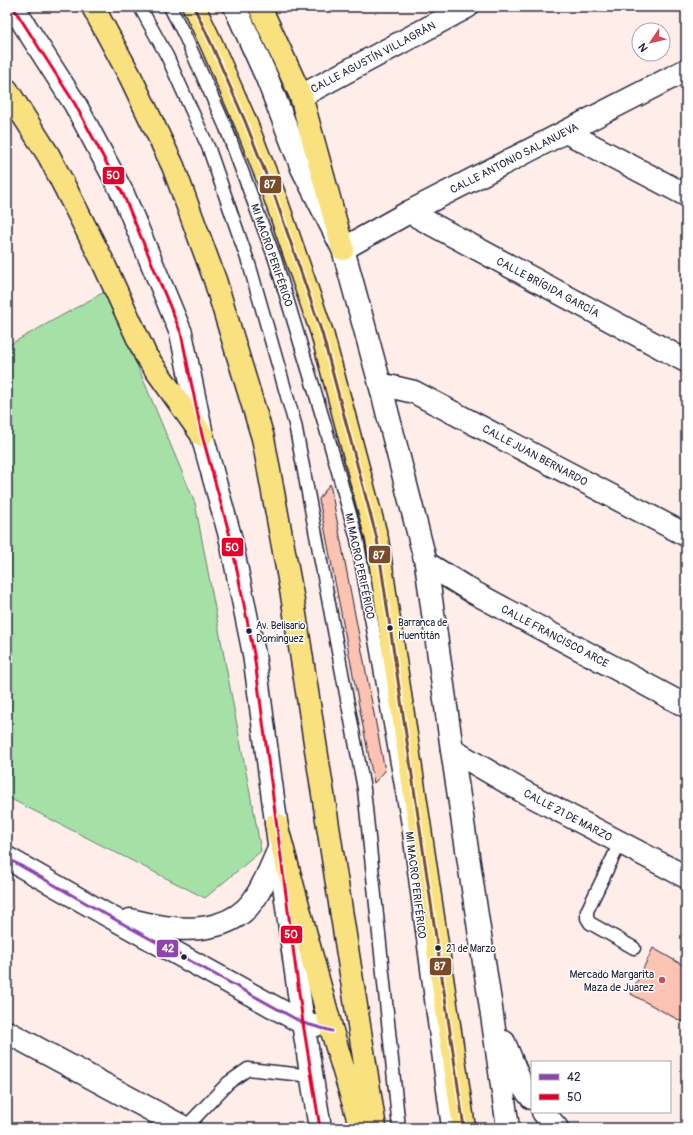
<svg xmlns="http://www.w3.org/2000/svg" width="693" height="1135" font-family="Pangolin,sans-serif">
	<rect width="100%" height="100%" fill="#feede8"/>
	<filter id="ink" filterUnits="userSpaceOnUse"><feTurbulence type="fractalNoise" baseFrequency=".025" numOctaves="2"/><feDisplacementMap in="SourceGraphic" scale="8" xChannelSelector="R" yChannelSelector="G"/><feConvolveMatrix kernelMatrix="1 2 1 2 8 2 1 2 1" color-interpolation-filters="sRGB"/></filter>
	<g filter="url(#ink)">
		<path fill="#a5e1a7" stroke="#648271" d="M106,291L195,503L252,804L254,805L253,807L261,851L205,898L7,797V346Z"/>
		<g fill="#fdc3b2" stroke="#22223b">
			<path d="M330,484L385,771L374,783L319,499Z"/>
			<path d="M653,948L686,967V1024L631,994Z"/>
		</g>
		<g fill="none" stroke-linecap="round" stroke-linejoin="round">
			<defs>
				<g id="lane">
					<path d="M140,7L167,56L209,149L250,267L295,424L364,789L399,1128"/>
					<path d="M170,7L184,34L226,128L275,259L324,422L357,539L408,825L448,1128"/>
					<path d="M620,843L587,911V918L590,923L634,948"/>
					<path d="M185,1128L228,1083L248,1069L312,1076"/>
				</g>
				<g id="street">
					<path d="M301,96L467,7"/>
					<path d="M566,132L686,195"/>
					<path d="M409,212L686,361"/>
					<path d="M343,249L409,212L686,70"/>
					<path d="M380,384L414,392L686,535"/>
					<path d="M426,563L473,592L686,706"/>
					<path d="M452,750L522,791L686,877"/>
				</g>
				<g id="secondary">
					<path d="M13,7L75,104L123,194L181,333L202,435L230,536L254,654L279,844"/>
					<path d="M235,7L267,78L302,168L343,249L380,384L426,563L452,750L492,1015L508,1128"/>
					<path d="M7,858L107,915L303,1023L314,1026"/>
					<path d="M283,878L303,1023L320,1128"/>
					<path d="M130,920C143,923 158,927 172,928C201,931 235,926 253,901C264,886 271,866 279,849"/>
					<path d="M7,1032L185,1128"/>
					<path d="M504,1042L522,1086L532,1098"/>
					<path d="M543,1112L557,1128"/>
				</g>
				<g id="highway">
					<path d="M93,7L130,76L173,166L215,280L263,438L292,595L375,1128"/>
					<path d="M194,7L211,43L245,121L275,197L322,333L377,539L452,1045L464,1128"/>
					<path d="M260,7L301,96L343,249"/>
					<path d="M7,90L49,156L102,260L146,356L202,435"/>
					<path d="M276,824L332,1031L361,1128"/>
				</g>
			</defs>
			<use href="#lane" stroke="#22223b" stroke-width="15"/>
			<use href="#street" stroke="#22223b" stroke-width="25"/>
			<use href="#secondary" stroke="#22223b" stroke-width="25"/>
			<use href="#highway" stroke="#22223b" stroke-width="25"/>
			<use href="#lane" stroke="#fff" stroke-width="12"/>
			<use href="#street" stroke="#fff" stroke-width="22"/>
			<use href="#secondary" stroke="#fff" stroke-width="22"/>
			<use href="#highway" stroke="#fae180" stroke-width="22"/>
			<defs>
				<path id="bus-1" d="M7,858L107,915L303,1023L332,1031"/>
				<path id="bus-2" d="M13,7L75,104L123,194L181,333L202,435L230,536L254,654L303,1023L320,1128"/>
				<path id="bus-3" d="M194,7L211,43L245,121L275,197L322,333L377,539L452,1045L464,1128"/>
			</defs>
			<use href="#bus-1" stroke="#fff" stroke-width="6"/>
			<use href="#bus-2" stroke="#fff" stroke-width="6"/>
			<use href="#bus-3" stroke="#fff" stroke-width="6"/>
			<use href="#bus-1" stroke="#8e44ad" stroke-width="3"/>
			<use href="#bus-2" stroke="#e4002b" stroke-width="3"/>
			<use href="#bus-3" stroke="#7a4b2a" stroke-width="3"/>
		</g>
	</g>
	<g fill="#22223b" stroke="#fff" stroke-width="1.5">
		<circle cx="390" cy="628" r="3.5"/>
		<circle cx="249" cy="631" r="3.5"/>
		<circle cx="438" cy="948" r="3.5"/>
		<circle cx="184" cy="957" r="3.5"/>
	</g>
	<circle fill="#d1495b" stroke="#fff" stroke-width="1.5" cx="662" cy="980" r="4"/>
	<g text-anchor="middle" stroke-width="3" stroke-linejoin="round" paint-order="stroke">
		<g font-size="10" fill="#22223b" stroke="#fff" text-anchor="start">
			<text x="398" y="626">Barranca de<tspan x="398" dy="13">Huentitán</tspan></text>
			<text x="256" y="629">Av. Belisario<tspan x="256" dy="13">Dominguez</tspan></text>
			<text x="446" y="952">21 de Marzo</text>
		</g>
		<g font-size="11" fill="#22223b" stroke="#fff">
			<text transform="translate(373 57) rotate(-28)" y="4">CALLE AGUSTÍN VILLAGRÁN</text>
			<text transform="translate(514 158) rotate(-27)" y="4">CALLE ANTONIO SALANUEVA</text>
			<text transform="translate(272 255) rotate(71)" y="4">MI MACRO PERIFÉRICO</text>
			<text transform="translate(548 287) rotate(28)" y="4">CALLE BRÍGIDA GARCÍA</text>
			<text transform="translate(535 455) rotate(28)" y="4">CALLE JUAN BERNARDO</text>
			<text transform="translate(360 566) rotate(78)" y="4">MI MACRO PERIFÉRICO</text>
			<text transform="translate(555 636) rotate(28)" y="4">CALLE FRANCISCO ARCE</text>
			<text transform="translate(568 815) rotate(28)" y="4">CALLE 21 DE MARZO</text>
			<text transform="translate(416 885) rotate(83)" y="4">MI MACRO PERIFÉRICO</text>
		</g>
		<g font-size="11" fill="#22223b" stroke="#fff" text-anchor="end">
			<text x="654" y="978">Mercado Margarita<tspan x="654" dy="13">Maza de Juarez</tspan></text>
		</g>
	</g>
	<g stroke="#fff" stroke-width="1.5">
		<rect x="102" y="166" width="23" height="19" rx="4" fill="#e4002b"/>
		<rect x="259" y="175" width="23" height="19" rx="4" fill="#7a4b2a"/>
		<rect x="221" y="537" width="23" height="20" rx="4" fill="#e4002b"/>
		<rect x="368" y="545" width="23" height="19" rx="4" fill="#7a4b2a"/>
		<rect x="280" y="925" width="23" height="19" rx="4" fill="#e4002b"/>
		<rect x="156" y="939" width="23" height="19" rx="4" fill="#8e44ad"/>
		<rect x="429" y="957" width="23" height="19" rx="4" fill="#7a4b2a"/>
	</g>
	<g font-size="11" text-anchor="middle" font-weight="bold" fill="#fff">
		<text x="113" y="179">50</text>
		<text x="270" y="188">87</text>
		<text x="232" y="551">50</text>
		<text x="379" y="559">87</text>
		<text x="291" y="938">50</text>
		<text x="168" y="952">42</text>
		<text x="440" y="970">87</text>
	</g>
	<rect width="693" height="1135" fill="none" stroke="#fff" stroke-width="24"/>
	<rect x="12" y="12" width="669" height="1111" fill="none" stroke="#22223b" stroke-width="1.5" filter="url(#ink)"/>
	<rect x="531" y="1061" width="140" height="52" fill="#ffffff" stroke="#a7a7b1"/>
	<rect x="539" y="1074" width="20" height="6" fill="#8e44ad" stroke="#a7a7b1"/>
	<text x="567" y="1081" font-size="12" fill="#22223b">42</text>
	<rect x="539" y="1094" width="20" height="6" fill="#e4002b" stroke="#a7a7b1"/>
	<text x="567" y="1101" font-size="12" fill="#22223b">50</text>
	<g transform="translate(651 42) rotate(235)"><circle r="19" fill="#ffffff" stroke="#a7a7b1"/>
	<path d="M0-3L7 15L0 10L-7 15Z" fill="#d1495b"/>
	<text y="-6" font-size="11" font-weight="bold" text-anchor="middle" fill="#22223b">N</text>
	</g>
</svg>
